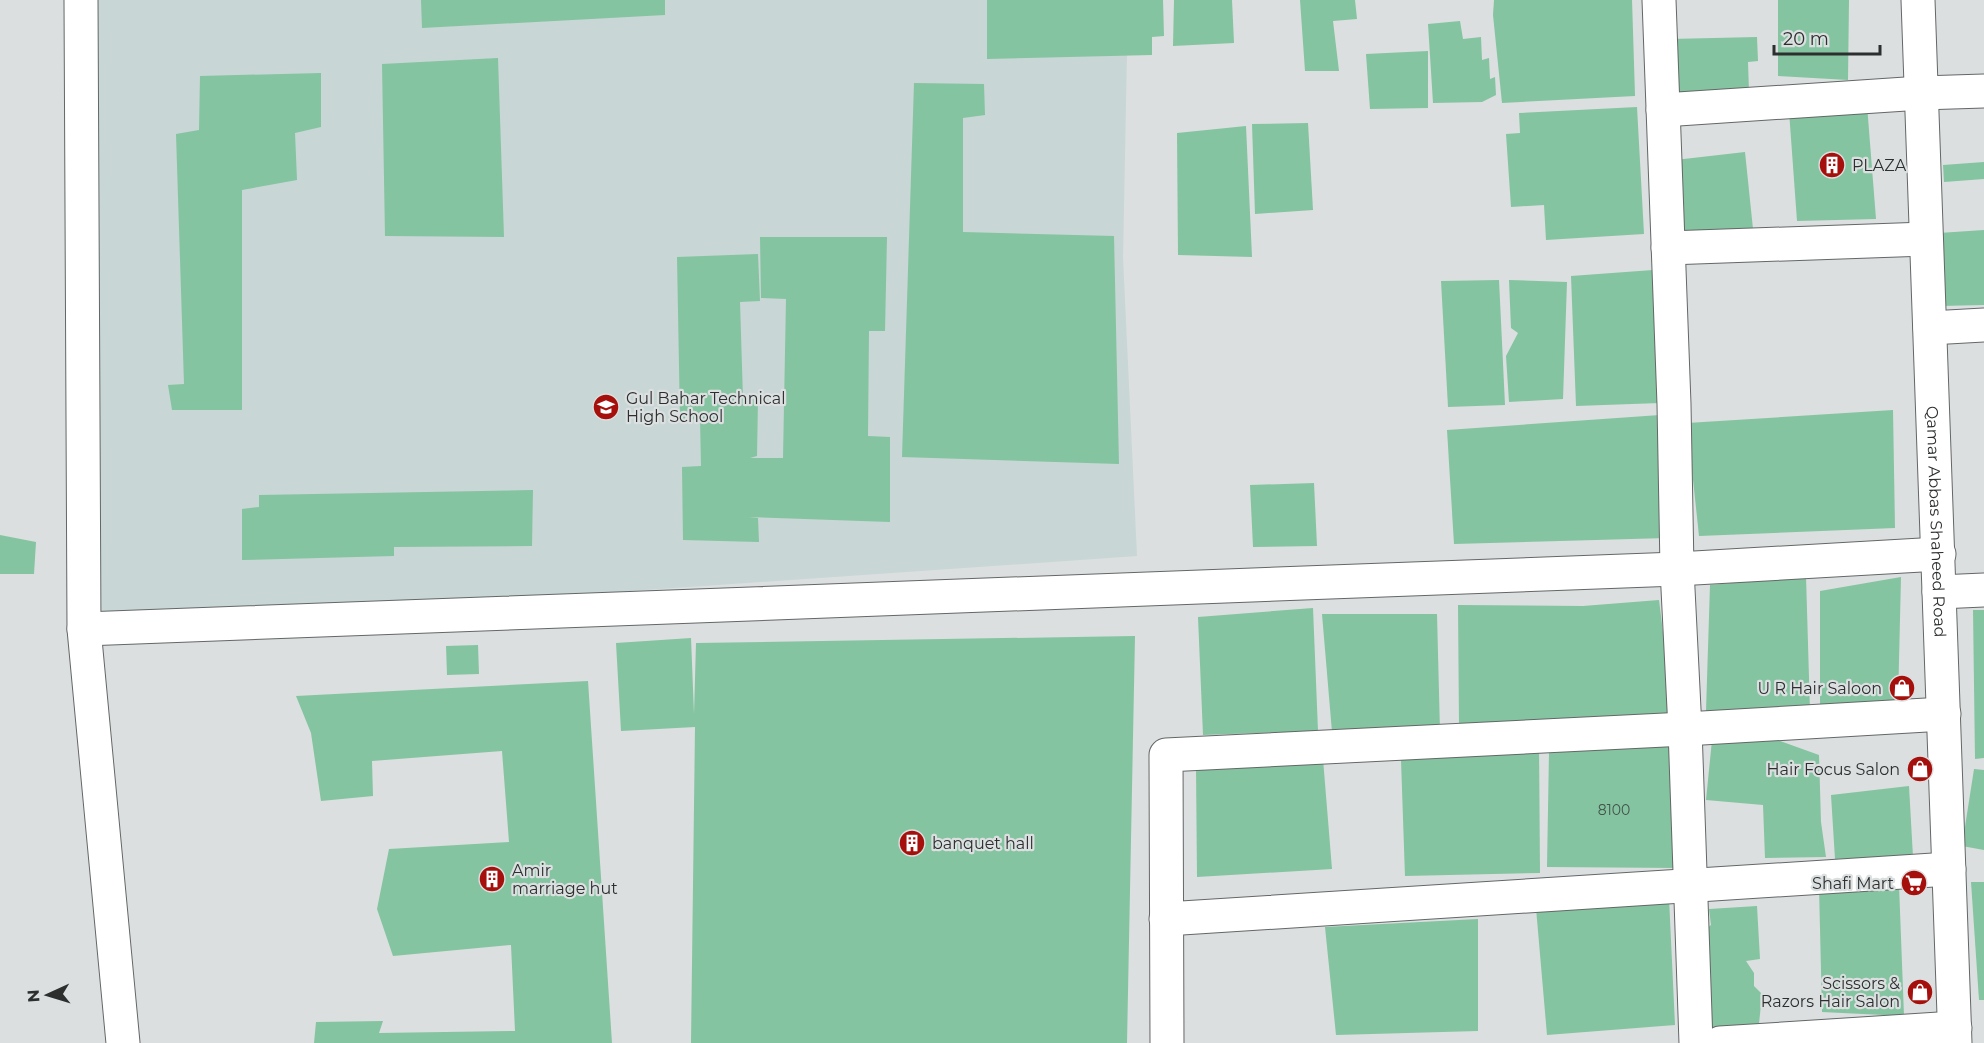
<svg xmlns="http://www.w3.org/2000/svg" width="1984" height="1043" font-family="Montserrat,sans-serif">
	<rect width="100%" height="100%" fill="#dbdfdf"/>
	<path fill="#c8d6d5" d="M81,0H1128L1123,258L1137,556L84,629Z"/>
	<g fill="#84c4a1">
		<path d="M421,0H665V15L422,28Z"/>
		<path d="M987,0H1163L1164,36L1152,37V55L987,59Z"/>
		<path d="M1174,0H1232L1234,43L1173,46Z"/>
		<path d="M1300,0H1355L1357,19L1333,21L1339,71H1305Z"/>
		<path d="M1494,0H1632L1635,96L1502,103L1493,15Z"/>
		<path d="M1778,0H1849L1848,80L1778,76Z"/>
		<path d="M1460,21L1463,39L1481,37L1482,60L1489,58L1490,79L1495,77L1496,95L1482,102L1433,103L1428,24Z"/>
		<path d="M1757,37L1758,61L1748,62L1749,92L1671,93L1670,39Z"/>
		<path d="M1428,51V108L1370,109L1366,54Z"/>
		<path d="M498,58L504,237L385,236L382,64Z"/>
		<path d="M321,73V127L295,133L297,180L242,190V410H172L168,385L184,384L176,134L199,130L200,76Z"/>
		<path d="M914,83L984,84L985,115L963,118V232L1114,236L1119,464L902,457Z"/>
		<path d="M1867,105L1876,219L1797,221L1789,111Z"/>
		<path d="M1637,107L1644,234L1546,240L1544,205L1511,207L1506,134L1520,133L1519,113Z"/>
		<path d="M1308,123L1313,210L1255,214L1252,124Z"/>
		<path d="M1246,126L1252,257L1178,255L1177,133Z"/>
		<path d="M1745,152L1753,229L1684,236L1675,160Z"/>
		<path d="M1984,162V179L1944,182L1943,165Z"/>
		<path d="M1984,230V305L1940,306L1939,233Z"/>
		<path d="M760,237H887L885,331H869L868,436L890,437V522L748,517L758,518L759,542L683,540L682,467L701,466L700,419L680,420L677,257L758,254L760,301L740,302L743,399H758L757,456L750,458H783L786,299L761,298Z"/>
		<path d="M1653,270L1660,403L1576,406L1571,276Z"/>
		<path d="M1499,280L1505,405L1448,407L1441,281Z"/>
		<path d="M1509,280L1567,282L1563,399L1509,402L1506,356L1518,333L1511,328Z"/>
		<path d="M1893,410L1895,528L1699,536L1687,423Z"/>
		<path d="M1660,415L1667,538L1454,544L1447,430Z"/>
		<path d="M1314,483L1317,546L1253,547L1250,485Z"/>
		<path d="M533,490L532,546L394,547V556L242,560V509L259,507V495Z"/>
		<path d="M0,535L36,542L34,574H0Z"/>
		<path d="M1806,576L1810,712L1706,711L1710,585Z"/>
		<path d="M1901,577L1898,702L1820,711V591Z"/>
		<path d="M1659,600L1674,721L1459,725L1458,605L1583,606Z"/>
		<path d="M1313,608L1318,731L1203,735L1198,617Z"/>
		<path d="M1973,610H1984V758L1975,759Z"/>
		<path d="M1322,614H1437L1440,732H1332Z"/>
		<path d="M1135,636L1127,1043H691L695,727L621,731L616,643L691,638L694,714L696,643Z"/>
		<path d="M478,645L479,674L447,675L446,646Z"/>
		<path d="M588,681L612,1043H314L316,1022L383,1021L379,1033L515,1031L511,945L393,956L377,909L389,849L509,842L502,751L372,761L373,796L321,801L311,733L296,696Z"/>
		<path d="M1769,737L1819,755L1821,822L1826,857L1765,858L1763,805L1706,800L1712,740Z"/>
		<path d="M1680,744L1678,868L1547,867L1549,752Z"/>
		<path d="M1539,746L1540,873L1405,876L1401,760Z"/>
		<path d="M1323,759L1332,869L1197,877L1196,766Z"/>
		<path d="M1974,769L1984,770V850L1962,846Z"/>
		<path d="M1909,786L1913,857L1835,859L1831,795Z"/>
		<path d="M1971,882H1984V1000H1979Z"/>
		<path d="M1899,885L1904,1016L1822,1012L1819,887Z"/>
		<path d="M1669,898L1675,1025L1547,1035L1536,908Z"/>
		<path d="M1757,906L1760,959L1746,961L1754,973V986L1762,994L1759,1024L1735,1030L1708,1029L1706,929L1711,925L1709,909Z"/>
		<path d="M1478,919V1031L1336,1035L1325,927Z"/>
	</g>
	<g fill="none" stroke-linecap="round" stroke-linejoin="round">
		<defs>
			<g id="street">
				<path d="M81,0L84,629L123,1043"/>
				<path d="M1659,0L1674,404L1677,569L1685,729L1696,1043"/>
				<path d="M1663,110L1921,93L1984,91"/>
				<path d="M1668,248L1926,239"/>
				<path d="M1930,328L1984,325"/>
				<path d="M1939,592L1984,590"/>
				<path d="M84,629L1677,569L1939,554"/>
				<path d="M1166,919L1949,869"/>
				<path d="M1167,1043L1166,755L1685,729L1944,714"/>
				<path d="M1720,1043L1955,1028"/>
			</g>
			<g id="secondary">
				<path id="s1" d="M1918,0L1955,1043"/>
			</g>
		</defs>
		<use href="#street" stroke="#646767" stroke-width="35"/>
		<use href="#secondary" stroke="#646767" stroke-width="35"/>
		<use href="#street" stroke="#fff" stroke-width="33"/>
		<use href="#secondary" stroke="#fff" stroke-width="33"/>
	</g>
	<defs>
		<symbol id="building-disc" viewBox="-11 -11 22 22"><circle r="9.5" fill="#a5100c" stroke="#dbdfdf"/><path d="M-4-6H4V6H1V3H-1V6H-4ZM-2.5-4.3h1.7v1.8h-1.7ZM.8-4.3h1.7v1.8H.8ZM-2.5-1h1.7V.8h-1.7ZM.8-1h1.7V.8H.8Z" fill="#fff"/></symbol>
		<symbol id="school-disc" viewBox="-11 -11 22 22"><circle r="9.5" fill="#a5100c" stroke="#dbdfdf"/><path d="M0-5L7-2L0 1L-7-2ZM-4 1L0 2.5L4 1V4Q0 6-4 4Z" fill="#fff"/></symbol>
		<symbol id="shop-disc" viewBox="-11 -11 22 22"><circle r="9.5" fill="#a5100c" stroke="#dbdfdf"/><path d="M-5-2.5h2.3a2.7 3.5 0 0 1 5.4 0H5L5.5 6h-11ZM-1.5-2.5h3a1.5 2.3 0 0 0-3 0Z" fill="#fff"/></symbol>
		<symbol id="supermarket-disc" viewBox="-11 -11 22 22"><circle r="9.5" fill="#a5100c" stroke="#dbdfdf"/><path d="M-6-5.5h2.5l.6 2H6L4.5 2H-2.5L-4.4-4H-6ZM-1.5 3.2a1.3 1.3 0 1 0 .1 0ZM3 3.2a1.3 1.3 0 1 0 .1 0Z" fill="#fff"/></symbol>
	</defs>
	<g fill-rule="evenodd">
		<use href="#building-disc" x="1817" y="150" width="30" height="30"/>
		<use href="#school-disc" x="591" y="392" width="30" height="30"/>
		<use href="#shop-disc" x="1887" y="673" width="30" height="30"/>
		<use href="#shop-disc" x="1905" y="754" width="30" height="30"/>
		<use href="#building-disc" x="897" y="828" width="30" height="30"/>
		<use href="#building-disc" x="477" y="864" width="30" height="30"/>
		<use href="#supermarket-disc" x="1899" y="868" width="30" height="30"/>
		<use href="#shop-disc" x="1905" y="977" width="30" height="30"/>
	</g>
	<g text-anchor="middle" stroke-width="4.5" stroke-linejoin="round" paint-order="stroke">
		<g font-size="14" fill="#43544c">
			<text x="1614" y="815">8100</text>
		</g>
		<g font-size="16" fill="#2d2f2f" stroke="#dbdfdf" text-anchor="start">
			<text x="1852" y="171">PLAZA</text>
			<text x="626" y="404">Gul Bahar Technical<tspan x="626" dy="18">High School</tspan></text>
			<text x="1882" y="694" text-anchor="end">U R Hair Saloon</text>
			<text x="1900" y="775" text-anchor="end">Hair Focus Salon</text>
			<text x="932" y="849">banquet hall</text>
			<text x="512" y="876">Amir<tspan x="512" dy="18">marriage hut</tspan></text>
			<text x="1894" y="889" text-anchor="end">Shafi Mart</text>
			<text x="1900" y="989" text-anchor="end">Scissors &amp;<tspan x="1900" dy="18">Razors Hair Salon</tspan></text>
		</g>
		<g font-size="16" fill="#2d2f2f" stroke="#dbdfdf">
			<text dy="6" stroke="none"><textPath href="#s1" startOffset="522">Qamar Abbas Shaheed Road</textPath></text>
		</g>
	</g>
	<g transform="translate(48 995) rotate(266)" stroke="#dbdfdf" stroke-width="4.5" paint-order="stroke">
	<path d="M0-4.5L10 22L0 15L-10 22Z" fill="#2d2f2f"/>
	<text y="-9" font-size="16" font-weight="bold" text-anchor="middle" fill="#2d2f2f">N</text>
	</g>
	<path d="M1774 45v9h106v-9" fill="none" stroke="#2d2f2f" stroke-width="3"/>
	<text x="1783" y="45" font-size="18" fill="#2d2f2f" stroke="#dbdfdf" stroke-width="4.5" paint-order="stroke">20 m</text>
</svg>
